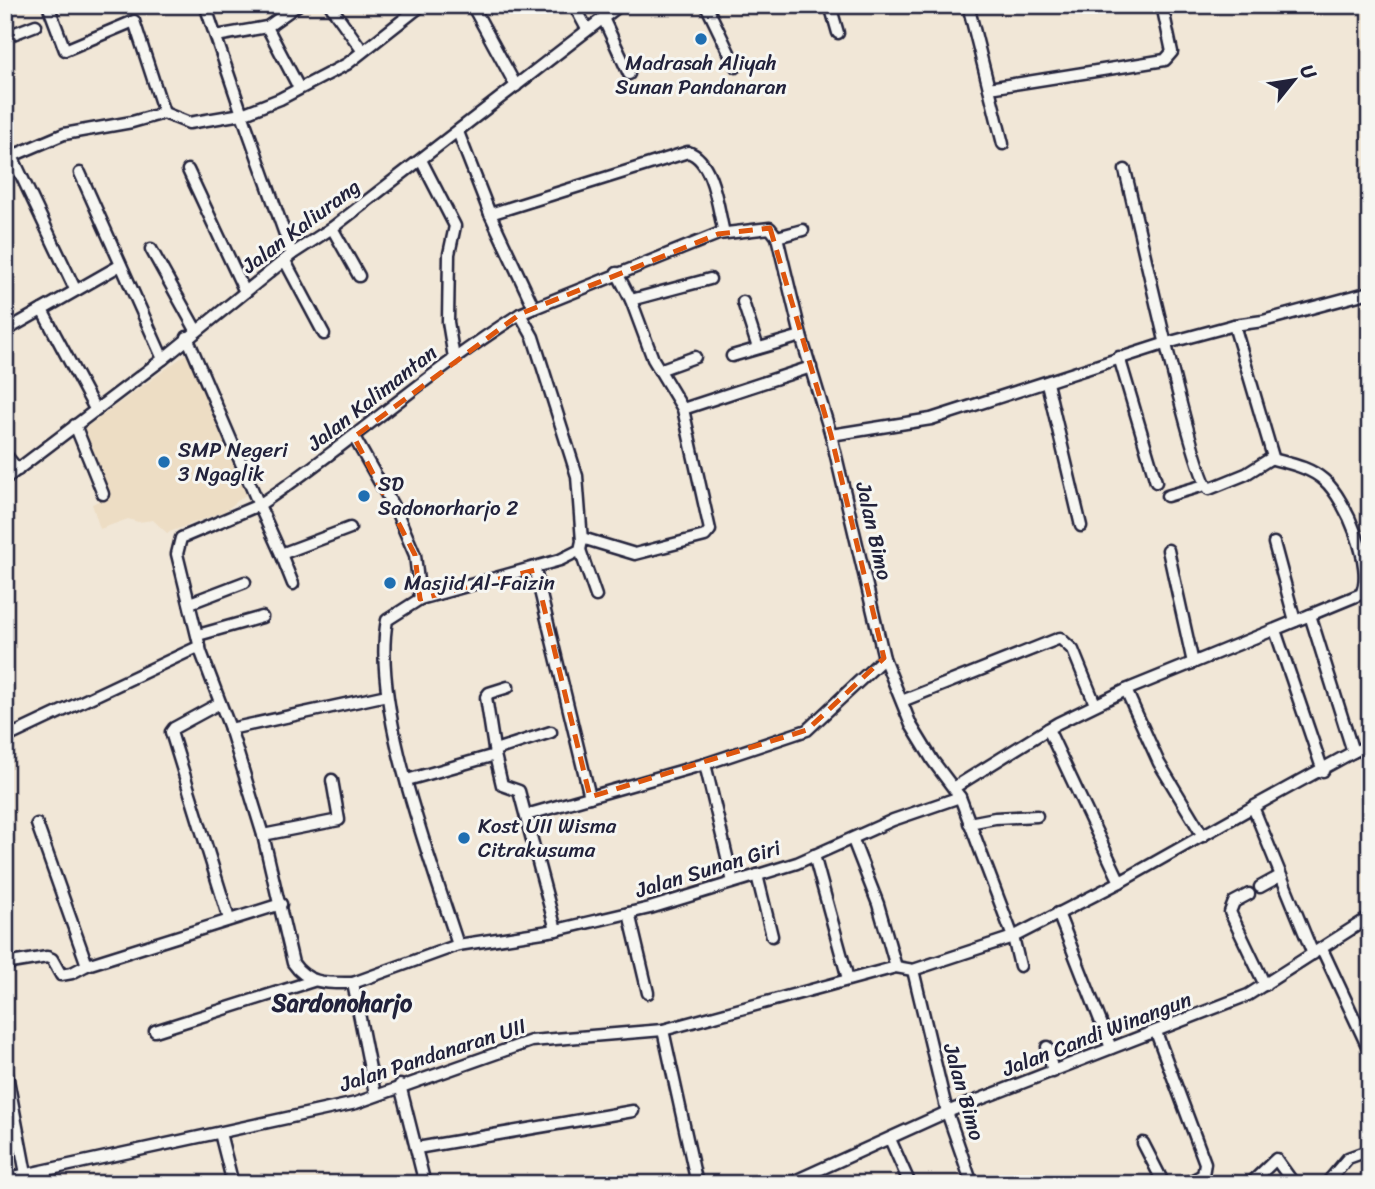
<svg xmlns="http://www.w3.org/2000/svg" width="1375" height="1189" font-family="Sriracha,sans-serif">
	<rect width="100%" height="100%" fill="#f1e7d7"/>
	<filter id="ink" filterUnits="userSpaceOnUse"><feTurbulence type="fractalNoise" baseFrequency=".0143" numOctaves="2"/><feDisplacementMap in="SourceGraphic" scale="14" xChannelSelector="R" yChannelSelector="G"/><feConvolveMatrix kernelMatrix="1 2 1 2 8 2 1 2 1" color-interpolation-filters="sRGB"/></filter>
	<g filter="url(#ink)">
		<path fill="#edddc4" d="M189,352L249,492L225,511L167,533L153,520L138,522L128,519L100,529L92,504L106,497L81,431Z"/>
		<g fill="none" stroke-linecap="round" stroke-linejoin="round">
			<defs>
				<g id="street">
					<path d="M48,5L65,50L134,21L164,113"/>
					<path d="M205,5L242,114L280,99L347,64L422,5"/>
					<path d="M330,5L362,50"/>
					<path d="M472,5L516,86"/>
					<path d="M574,5L587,29"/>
					<path d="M706,5L736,67"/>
					<path d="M830,5L838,33"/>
					<path d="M968,5L1003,144"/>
					<path d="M603,18L629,74"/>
					<path d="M267,27L299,88"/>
					<path d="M216,36L267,27L298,5"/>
					<path d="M5,37L36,25"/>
					<path d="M989,88L1165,60L1172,52L1162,5"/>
					<path d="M458,132L490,214L534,308L718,234L770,228L777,237L801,336L831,435L884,658L911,725L933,761L960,797L1013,937L913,970L947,1112L972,1184"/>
					<path d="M12,156L75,289"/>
					<path d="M5,159L64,134L132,122L164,113L189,123L242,114L292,254"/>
					<path d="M421,160L455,226L449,254L448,322L454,358"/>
					<path d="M188,170L245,292"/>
					<path d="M1125,170C1135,210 1193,476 1209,489L1246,474L1273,457L1234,325"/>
					<path d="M80,173L163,359"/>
					<path d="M490,214L688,152C714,160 718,210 724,233"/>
					<path d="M332,228L359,276"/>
					<path d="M777,237L803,230"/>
					<path d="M151,249L196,330"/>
					<path d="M285,261L324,334"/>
					<path d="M631,300L710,279"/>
					<path d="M743,302L758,348"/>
					<path d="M42,310L96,411"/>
					<path d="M5,331L119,266"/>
					<path d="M187,337L259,505C349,445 429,371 520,314"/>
					<path d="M732,356L801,336"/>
					<path d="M1119,357L1156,482"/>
					<path d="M659,370L695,357"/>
					<path d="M1047,383L1081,526"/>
					<path d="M683,409L811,367"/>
					<path d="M75,425L103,494"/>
					<path d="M831,435L931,419L1167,343L1234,325L1263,321L1370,292"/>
					<path d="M354,437L397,513L415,555L420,599"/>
					<path d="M5,454L18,470"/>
					<path d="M1273,459C1291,464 1309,467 1324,480C1346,499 1375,568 1361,594L1310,615"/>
					<path d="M5,479L163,359L292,254L332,228L620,5"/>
					<path d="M1167,496L1205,485"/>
					<path d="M350,528L281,554L259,505L181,538L177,554L201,652L231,731L263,835L293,963C308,985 328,983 353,983L375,1094"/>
					<path d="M582,538L635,554L705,536L710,530L683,409L653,359L631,300L617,273"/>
					<path d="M1274,543L1295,621"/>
					<path d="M580,550L596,596"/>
					<path d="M1168,550L1193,663"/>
					<path d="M281,554L293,584"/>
					<path d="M535,570L590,797"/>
					<path d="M190,603L245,582"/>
					<path d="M1275,630L1323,771"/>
					<path d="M198,635L262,617"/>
					<path d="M1126,690L1159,763L1203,836"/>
					<path d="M902,701L1060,638L1073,650L1095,704"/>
					<path d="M220,703L174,728L171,732L229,919"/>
					<path d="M230,729L387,695"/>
					<path d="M5,738L200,646"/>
					<path d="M495,750L551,732"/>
					<path d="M495,755L486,697L489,693L508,687"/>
					<path d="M705,764L733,882"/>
					<path d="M407,780L495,755L502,785L519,791L556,930"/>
					<path d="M955,787L1048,729"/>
					<path d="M1253,807L1353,752"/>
					<path d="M526,815L705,764L807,730L884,658"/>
					<path d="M969,823L995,818L1037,816"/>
					<path d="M263,835L339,820L332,780"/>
					<path d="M853,840L878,904L896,967"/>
					<path d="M814,855L848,979"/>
					<path d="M757,875L772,936"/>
					<path d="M1120,882L1253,807L1313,954"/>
					<path d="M1260,887L1280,876"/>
					<path d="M1249,894L1234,902L1230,912L1265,985"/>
					<path d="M629,913L648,993"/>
					<path d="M1058,913L1111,1048"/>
					<path d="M458,945L556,930L650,908L797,863L893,820L960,797"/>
					<path d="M1322,949L1370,1052"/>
					<path d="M5,964L47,957L52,959L61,975L72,973L87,965L37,824"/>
					<path d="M87,965L281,904"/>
					<path d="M1020,966L1013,937L1120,882L1048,729L1058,723L1126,690L1310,615L1353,752L1370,745"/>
					<path d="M353,983L458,945C431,860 371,706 387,620L420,599L560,560L580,550L582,541L577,476L533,337L520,314L534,308"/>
					<path d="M663,1030L697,1184"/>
					<path d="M155,1031L313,981"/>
					<path d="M1156,1032L1205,1163L1203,1175L1185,1184"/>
					<path d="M1047,1047L1053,1072"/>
					<path d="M5,1064L26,1174"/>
					<path d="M400,1085L425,1184"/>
					<path d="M220,1133L233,1184"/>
					<path d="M890,1139L910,1184"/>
					<path d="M1143,1143L1164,1184"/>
					<path d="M417,1148L633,1111"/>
					<path d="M5,1179L356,1103L531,1041L663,1030L896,967L913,970"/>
					<path d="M788,1184L947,1112L1248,995L1370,917"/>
					<path d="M1250,1184L1276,1159L1294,1184"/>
					<path d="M1326,1184L1348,1158L1370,1150"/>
				</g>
			</defs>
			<use href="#street" stroke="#22223b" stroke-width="15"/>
			<use href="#street" stroke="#f6f6f2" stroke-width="10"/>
		</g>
	</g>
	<path fill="none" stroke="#de560e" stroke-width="5" stroke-dasharray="14 9" stroke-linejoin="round" d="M770,228L831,435L884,658L807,730L590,797L535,570L420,599L415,555L354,437L520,314L718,234Z"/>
	<g fill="#1f6fb2" stroke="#f6f6f2" stroke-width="2.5">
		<circle cx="701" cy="39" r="7"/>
		<circle cx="164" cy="462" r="7"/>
		<circle cx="364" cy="496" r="7"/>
		<circle cx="390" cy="583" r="7"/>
		<circle cx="464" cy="838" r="7"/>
	</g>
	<g text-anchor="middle" stroke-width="6" stroke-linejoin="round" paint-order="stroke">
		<g font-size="21" fill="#22223b" stroke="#f6f6f2" text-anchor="start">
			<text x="701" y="70" text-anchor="middle">Madrasah Aliyah<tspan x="701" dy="24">Sunan Pandanaran</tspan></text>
			<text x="178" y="457">SMP Negeri<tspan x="178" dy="24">3 Ngaglik</tspan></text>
			<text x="378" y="491">SD<tspan x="378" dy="24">Sadonorharjo 2</tspan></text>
			<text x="404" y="590">Masjid Al-Faizin</text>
			<text x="478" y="833">Kost UII Wisma<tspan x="478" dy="24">Citrakusuma</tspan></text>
		</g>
		<g font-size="21" fill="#22223b" stroke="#f6f6f2">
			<text transform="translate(301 226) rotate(-37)" y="7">Jalan Kaliurang</text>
			<text transform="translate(372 398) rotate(-38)" y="7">Jalan Kalimantan</text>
			<text transform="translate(874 531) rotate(77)" y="7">Jalan Bimo</text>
			<text transform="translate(708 869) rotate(-17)" y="7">Jalan Sunan Giri</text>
			<text transform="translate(1097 1034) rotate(-21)" y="7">Jalan Candi Winangun</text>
			<text transform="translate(433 1055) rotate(-18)" y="7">Jalan Pandanaran UII</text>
			<text transform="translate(964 1092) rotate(74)" y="7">Jalan Bimo</text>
		</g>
		<g font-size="24" font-weight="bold" fill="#22223b" stroke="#f6f6f2">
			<text x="342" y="1011">Sardonoharjo</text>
		</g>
	</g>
	<rect width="1375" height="1189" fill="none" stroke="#f6f6f2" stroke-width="28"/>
	<rect x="14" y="14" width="1347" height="1161" fill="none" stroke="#22223b" stroke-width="2.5" filter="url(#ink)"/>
	<g transform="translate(1294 80) rotate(60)" stroke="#f6f6f2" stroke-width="5" paint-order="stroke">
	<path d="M0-5L12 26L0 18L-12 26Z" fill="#22223b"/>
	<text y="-10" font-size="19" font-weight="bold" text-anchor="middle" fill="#22223b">U</text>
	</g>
</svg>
